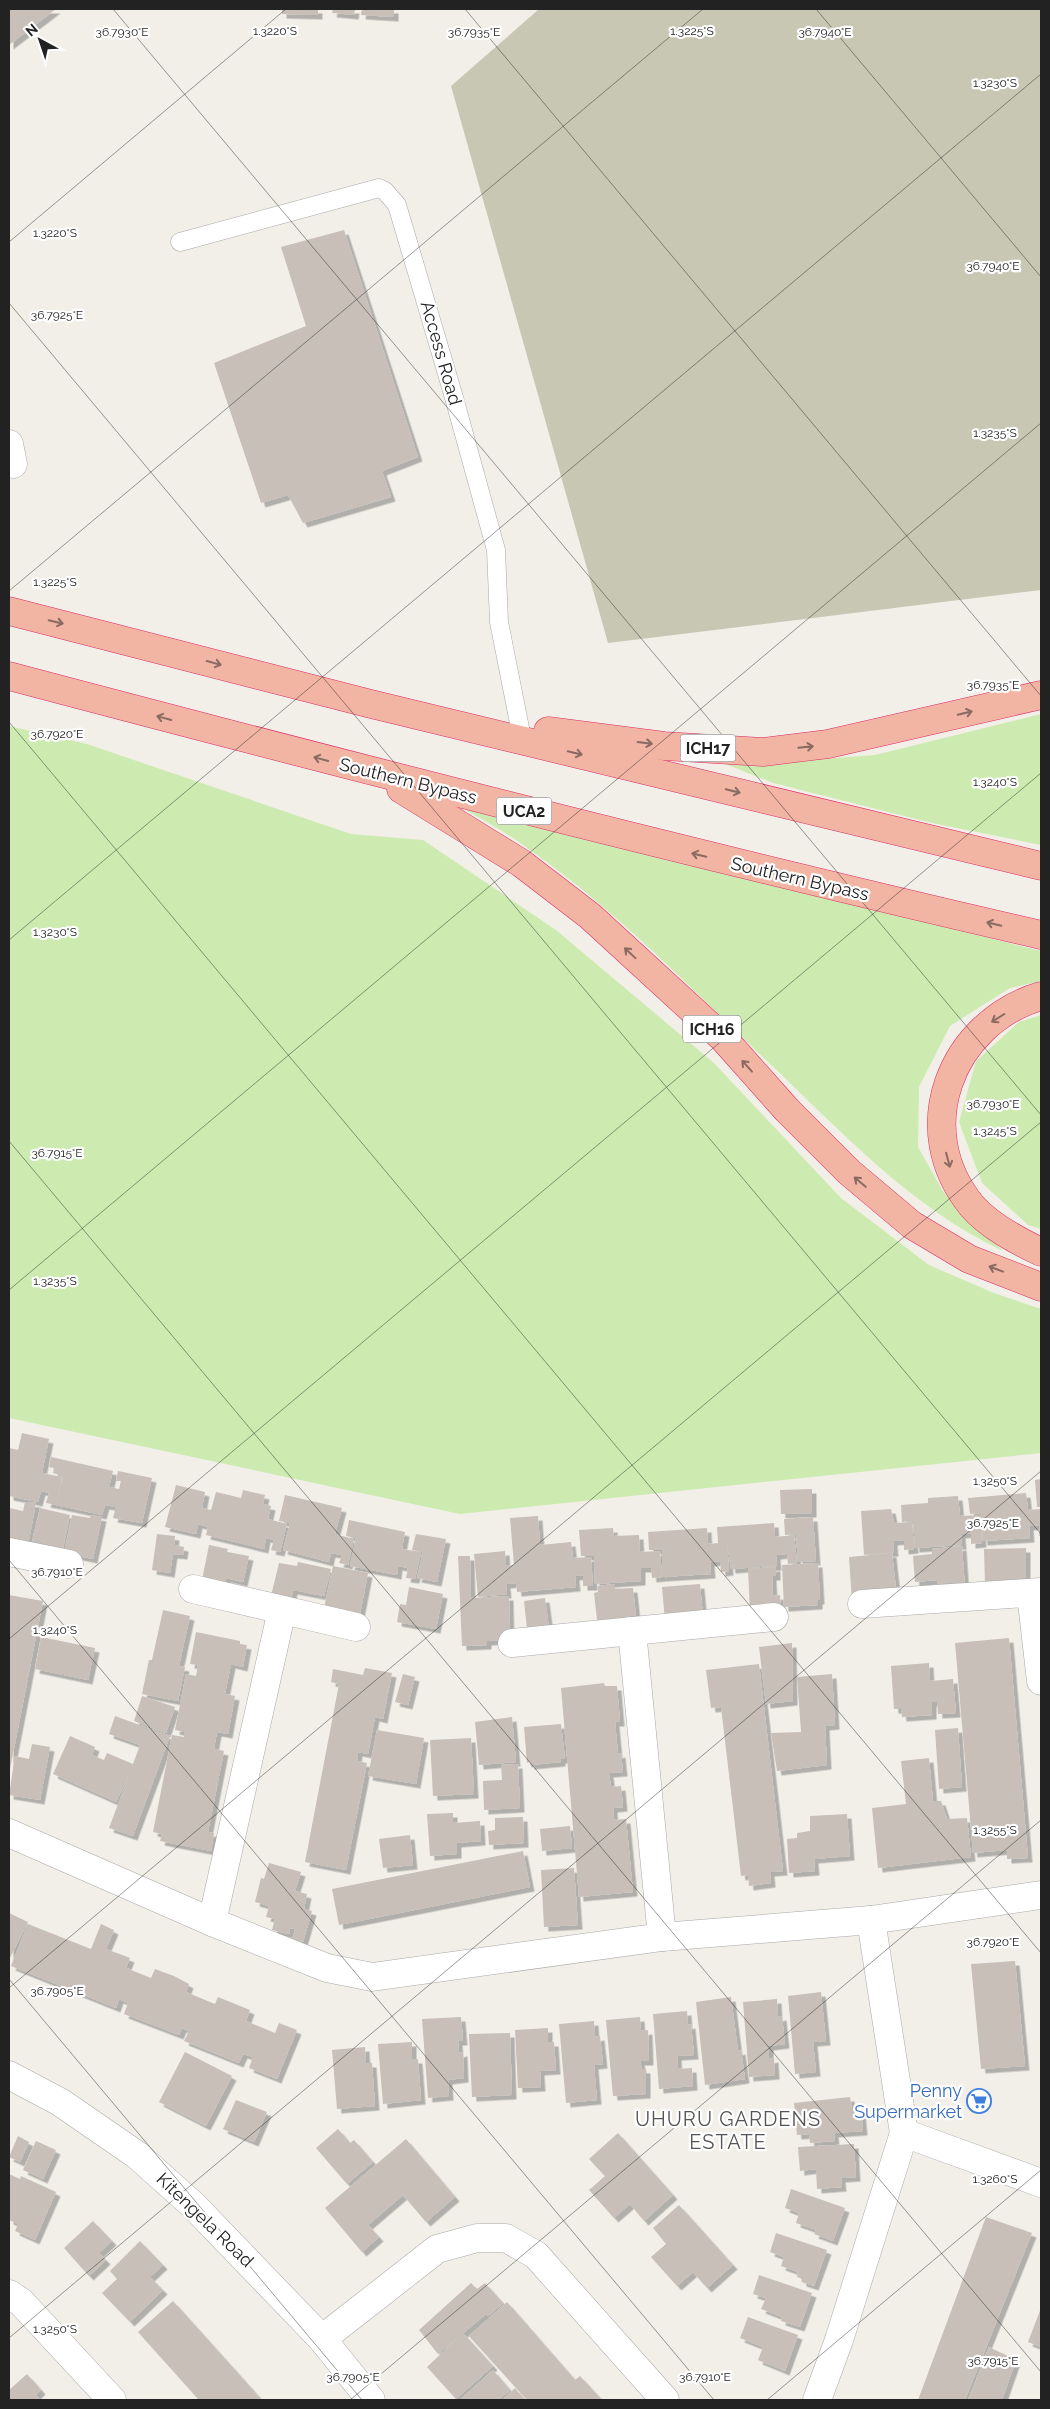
<svg xmlns="http://www.w3.org/2000/svg" width="1050" height="2409" font-family="Raleway,sans-serif">
	<defs>
		<filter id="shadow"><feDropShadow dx="4.5" dy="4.5" stdDeviation="0" flood-color="#0004"/></filter>
	</defs>
	<rect width="100%" height="100%" fill="#f2efe9"/>
	<path fill="#c7c7b4" d="M539,9H1041V590L608,643L451,86Z"/>
	<g fill="#cdebb0">
		<path d="M1041,714V845L932,823L773,783L703,755L822,759L875,755Z"/>
		<path d="M9,726L87,744L351,834L423,840L556,930L714,1063L841,1198L929,1265L994,1293L1041,1309V1453L460,1514L9,1418Z"/>
		<path d="M452,802L1041,951V981L1010,988L950,1026L919,1087L918,1147L943,1191L1003,1251C911,1208 841,1131 769,1063C690,987 613,907 523,845C501,829 476,816 452,802Z"/>
		<path d="M1041,1015V1229L1028,1225L982,1183L959,1122L976,1061L1019,1022Z"/>
	</g>
	<g fill="#c7bfb8" filter="url(#shadow)">
		<path d="M9,9H56L9,45Z"/>
		<path d="M282,9H318V15L282,14Z"/>
		<path d="M333,9H355L354,15L332,13Z"/>
		<path d="M362,9H394V17L361,15Z"/>
		<path d="M344,230L418,457L382,471L391,497L303,523L288,495L261,503L214,363L306,326L281,247Z"/>
		<path d="M22,1433L49,1439L42,1473L62,1477L56,1505L46,1503L49,1493L41,1491L38,1502L9,1496V1448L18,1450Z"/>
		<path d="M51,1457L113,1471L109,1487L119,1489L121,1481H116L118,1471L152,1478L142,1523L113,1518L116,1507L105,1505L102,1515L56,1505L63,1476L53,1473L54,1468L49,1467Z"/>
		<path d="M1041,1479V1507H1037L1035,1480Z"/>
		<path d="M176,1485L205,1492L202,1508L211,1510L216,1492L241,1498L243,1490L265,1495L263,1504L271,1506L268,1519L287,1524L280,1552L271,1550L274,1540L266,1538L264,1549L206,1535L208,1527L198,1524L196,1534L165,1527Z"/>
		<path d="M812,1489V1513L781,1514L780,1490Z"/>
		<path d="M1026,1493L1028,1510L1041,1509V1535L1039,1536V1525L1029,1526L1030,1538L983,1541L981,1513L970,1514L968,1498Z"/>
		<path d="M285,1495L342,1508L335,1534L354,1539L348,1565L339,1563L342,1555L331,1553L329,1562L283,1550L290,1523L279,1521Z"/>
		<path d="M958,1496L960,1516L980,1515L982,1543L971,1544V1533L961,1534L962,1545L915,1548L913,1521L902,1522L901,1505L928,1503V1498Z"/>
		<path d="M25,1502L36,1503L28,1545L9,1541V1508L23,1511Z"/>
		<path d="M40,1508L70,1515L62,1553L31,1546Z"/>
		<path d="M891,1509L894,1523L912,1522L914,1549L904,1550V1540L893,1541L894,1552L864,1555L861,1511Z"/>
		<path d="M72,1515L90,1518L91,1515L102,1517L93,1559L64,1553Z"/>
		<path d="M538,1516L540,1545L571,1542L573,1558L591,1557L593,1586H583V1575L575,1576L576,1587L517,1592L516,1583L506,1584L507,1594L478,1597L474,1554L505,1551L506,1566L514,1565L510,1518Z"/>
		<path d="M813,1517L816,1561L798,1562L796,1534L785,1535L784,1519Z"/>
		<path d="M349,1520L405,1532L402,1549L421,1552L415,1579L406,1578L408,1568L398,1566L397,1575L350,1566L356,1538L346,1536Z"/>
		<path d="M774,1523L775,1537L794,1535L797,1563L788,1564L787,1554L776,1555L777,1566L731,1569L727,1542L729,1571L721,1572L720,1561L710,1562L711,1574L662,1577V1550H649L648,1532L707,1528L708,1544L718,1543L717,1527Z"/>
		<path d="M613,1528L614,1536L639,1535L640,1552L660,1551L662,1577L652,1578L651,1568H641V1581L595,1584L594,1556H581L579,1530Z"/>
		<path d="M157,1534L175,1536L174,1545L184,1547L183,1555L173,1554L170,1573L152,1570Z"/>
		<path d="M416,1534L446,1539L437,1582L417,1578L423,1552L412,1550Z"/>
		<path d="M209,1545L228,1549L227,1552L249,1556L243,1582L226,1578L225,1584L202,1580Z"/>
		<path d="M962,1546L965,1589L938,1591L937,1580L915,1582L913,1556L932,1554V1549Z"/>
		<path d="M1026,1548V1585L985,1586L984,1549Z"/>
		<path d="M892,1553L897,1598L852,1602L849,1557Z"/>
		<path d="M458,1556H470L471,1598L509,1596L510,1640L487,1641V1645L462,1646Z"/>
		<path d="M298,1562L331,1569L324,1596L293,1590L291,1601L271,1596L279,1563L297,1566Z"/>
		<path d="M818,1563L820,1600H818V1605L784,1607L782,1565Z"/>
		<path d="M333,1566L368,1573L360,1614L324,1608Z"/>
		<path d="M776,1567V1576H772L773,1596L780,1595L781,1609L750,1612L748,1569Z"/>
		<path d="M615,1584V1589L633,1588L637,1625L598,1629L594,1593L598,1592V1586Z"/>
		<path d="M700,1584L703,1617L665,1621L662,1587Z"/>
		<path d="M409,1587L443,1594L436,1629L397,1622L400,1604L406,1605Z"/>
		<path d="M9,1595L43,1601L10,1769H9Z"/>
		<path d="M545,1598L550,1636L528,1639L524,1601Z"/>
		<path d="M163,1610L190,1616L179,1666L185,1667L178,1701L142,1694L149,1660H152Z"/>
		<path d="M196,1632L240,1641V1644L247,1645L243,1667L231,1664L225,1694L235,1696L228,1734L217,1732L214,1749L224,1751L208,1832L214,1833L211,1851L160,1841L162,1834L153,1832L172,1735L184,1737V1732L175,1730L186,1674L196,1676L198,1665L190,1664Z"/>
		<path d="M41,1637L95,1648L88,1680L35,1669Z"/>
		<path d="M1009,1638L1028,1858L1007,1859V1850L973,1853L955,1643Z"/>
		<path d="M792,1643L793,1701L766,1704L759,1647Z"/>
		<path d="M929,1663L930,1681L953,1679L956,1713L938,1714L937,1702H932V1715L902,1717L901,1709H894L891,1666Z"/>
		<path d="M759,1664L783,1871L770,1872L771,1883L749,1886L748,1875L741,1876L721,1707L711,1708L706,1670Z"/>
		<path d="M365,1668L392,1673L383,1719L375,1717L368,1754L358,1752L357,1761L367,1763L346,1870L305,1862L339,1684L331,1682L333,1669L363,1675Z"/>
		<path d="M403,1674L415,1677L408,1705L395,1702Z"/>
		<path d="M832,1674L835,1725L825,1726L827,1765L777,1771L771,1733L801,1732L797,1677Z"/>
		<path d="M604,1683L605,1686H617L620,1722H615L618,1754L621,1753L623,1772L609,1773L611,1787L621,1786L623,1807L613,1808L614,1820L626,1819L633,1892L579,1897L561,1688Z"/>
		<path d="M142,1696L175,1707L166,1733L134,1721Z"/>
		<path d="M115,1716L170,1736L133,1836L109,1828L131,1770L116,1802L53,1774L70,1736L95,1747L92,1755L104,1760L107,1753L133,1764L140,1745L109,1734Z"/>
		<path d="M512,1717L516,1762L479,1765L475,1722Z"/>
		<path d="M561,1724L565,1759H561V1762L530,1765V1762L527,1763L524,1727Z"/>
		<path d="M958,1728L962,1787L939,1789L935,1730Z"/>
		<path d="M377,1730L424,1738L416,1784L368,1776Z"/>
		<path d="M471,1738L474,1794L433,1796L430,1740Z"/>
		<path d="M32,1744L50,1747L40,1800L9,1795L15,1756L29,1759Z"/>
		<path d="M929,1758L933,1801H941L947,1819L967,1818L971,1857L878,1868L872,1808L906,1804L901,1761Z"/>
		<path d="M518,1764L520,1808L484,1810L483,1781L502,1780L501,1765Z"/>
		<path d="M453,1813V1823L480,1821L481,1841L457,1843V1854L430,1856L427,1814Z"/>
		<path d="M847,1814L850,1856L814,1859L815,1871L789,1873L787,1839L797,1838V1833L810,1831V1816Z"/>
		<path d="M523,1817L524,1843L489,1845L488,1831L495,1830V1818Z"/>
		<path d="M570,1826L572,1848L542,1851L540,1829Z"/>
		<path d="M410,1835L413,1865L383,1868L379,1839Z"/>
		<path d="M523,1851L530,1887L339,1925L332,1889Z"/>
		<path d="M269,1863L301,1872L295,1891L307,1894L304,1909L312,1911L303,1942L292,1940L295,1929L290,1928L289,1934L272,1930L275,1919L266,1917L269,1906L255,1902L261,1878L264,1879Z"/>
		<path d="M574,1868L578,1925L544,1927L541,1870Z"/>
		<path d="M9,1913L28,1922L9,1960Z"/>
		<path d="M28,1924L91,1949L101,1924L114,1930L106,1949L130,1958L126,1968L151,1978L155,1969L174,1976L189,1984L186,1992L215,2004L218,1997L250,2010L246,2021L275,2033L279,2023L297,2030L277,2079L249,2068L253,2057L243,2054L239,2063L184,2041L189,2031L182,2028L179,2035L124,2014L128,2003L119,1999L116,2008L11,1966Z"/>
		<path d="M1015,1961L1025,2066L981,2069L971,1964Z"/>
		<path d="M821,1992L826,2041L813,2042L816,2072L795,2074L788,1996Z"/>
		<path d="M731,1997L738,2051L741,2050L745,2079L705,2085L696,2002Z"/>
		<path d="M777,1999L778,2017L782,2016L785,2044L769,2046V2059L774,2058L775,2075L749,2077L743,2002Z"/>
		<path d="M687,2011L688,2025L691,2024L694,2055L677,2056L678,2069L692,2068L693,2086L659,2089L653,2014Z"/>
		<path d="M461,2017L463,2041H458L459,2053L463,2052L464,2078L448,2080L449,2096L428,2098L422,2019Z"/>
		<path d="M640,2017L641,2031L648,2030L649,2061H640L642,2069H646V2094L613,2096L606,2020Z"/>
		<path d="M594,2021L595,2037L600,2036L603,2064L594,2065L597,2100L566,2103L559,2024Z"/>
		<path d="M548,2028V2042H554L556,2070L540,2071L541,2087L518,2088L515,2030Z"/>
		<path d="M510,2033L512,2095L472,2097L469,2034Z"/>
		<path d="M412,2042V2059H418L421,2100L383,2104L378,2044Z"/>
		<path d="M365,2047L366,2063H372L375,2106L337,2109L332,2050Z"/>
		<path d="M185,2052L232,2076L206,2126L159,2102Z"/>
		<path d="M850,2097L852,2110L861,2109L863,2131L834,2133L835,2141L810,2143L809,2134L797,2135L794,2103Z"/>
		<path d="M236,2100L267,2112L254,2142L223,2129Z"/>
		<path d="M338,2129L350,2143L354,2140L373,2162L347,2184L316,2148Z"/>
		<path d="M618,2133L673,2195L644,2221L630,2204L614,2218L589,2190L605,2176L589,2159Z"/>
		<path d="M18,2136L29,2142L20,2162L9,2157Z"/>
		<path d="M406,2139L455,2197L426,2222L403,2195L368,2225L379,2237L362,2252L325,2208Z"/>
		<path d="M36,2141L56,2150L43,2179L23,2170Z"/>
		<path d="M854,2144L856,2177L841,2178L842,2187L817,2189L816,2169L800,2171L798,2147Z"/>
		<path d="M9,2174L20,2179L21,2176L56,2192L35,2240L15,2231L18,2224L9,2220Z"/>
		<path d="M791,2189L845,2208L833,2241L814,2234L816,2230L796,2223L799,2213L785,2208Z"/>
		<path d="M679,2205L733,2265L707,2288L693,2272L677,2286L651,2257L666,2244L653,2228Z"/>
		<path d="M986,2217L1032,2233L965,2400H918Z"/>
		<path d="M93,2221L112,2241L99,2253L106,2260L89,2276L64,2248Z"/>
		<path d="M776,2233L827,2250L814,2286L802,2282V2279L797,2277L798,2272L781,2266L784,2257L770,2252Z"/>
		<path d="M140,2241L163,2265L150,2277L163,2290L130,2322L102,2293L117,2279L110,2271Z"/>
		<path d="M759,2275L812,2293L800,2327L781,2321L782,2317L761,2309L766,2298L753,2294Z"/>
		<path d="M471,2283L477,2289L485,2283L503,2303L488,2316L486,2314L438,2354L419,2330Z"/>
		<path d="M173,2301L262,2400H199L138,2332Z"/>
		<path d="M507,2302L575,2380L580,2376L602,2400H527L469,2336Z"/>
		<path d="M1041,2308V2347L1028,2342Z"/>
		<path d="M748,2317L798,2335L785,2371L758,2360L763,2347L740,2338Z"/>
		<path d="M463,2333L493,2366L456,2399L427,2367Z"/>
		<path d="M989,2347L1016,2360L1002,2400H968Z"/>
		<path d="M493,2370L510,2390L498,2400H460Z"/>
		<path d="M27,2374L41,2390L36,2395L40,2400H9V2390Z"/>
		<path d="M515,2388L525,2400H502Z"/>
	</g>
	<g fill="none" stroke-linecap="round" stroke-linejoin="round">
		<defs>
			<path id="service" d="M180,242L379,188L385,191L397,205L453,394L496,550L499,622L520,728"/>
			<g id="minor">
				<path d="M9,444L13,464"/>
				<path d="M9,1552L69,1564"/>
				<path d="M193,1589L356,1627"/>
				<path d="M1031,1594L1041,1681"/>
				<path d="M862,1604L1041,1592"/>
				<path d="M632,1631L662,1937"/>
				<path d="M512,1643L774,1617"/>
				<path d="M9,1833L212,1922L327,1968L372,1977L662,1937L871,1920L1041,1895"/>
				<path d="M212,1922L282,1610"/>
				<path d="M9,2075L60,2102L137,2155L194,2206L322,2339L371,2400"/>
				<path d="M904,2133L1041,2183"/>
				<path d="M9,2294L21,2302L112,2400"/>
				<path d="M322,2339L437,2249L477,2238H506L536,2255L665,2400"/>
				<path d="M817,2400L839,2340L904,2133L871,1920"/>
			</g>
			<g id="trunk">
				<path d="M9,611L371,704L1041,866"/>
				<path d="M9,676C352,767 695,855 1041,935"/>
				<path d="M548,731L664,746L763,752L828,744L1041,695"/>
				<path d="M401,789L521,863L590,916L723,1038L787,1110L849,1172L912,1225L969,1259L1041,1287"/>
				<path d="M1041,996C950,1023 909,1130 972,1206C989,1226 1018,1241 1041,1252"/>
			</g>
		</defs>
		<use href="#service" stroke="#a9a9a9" stroke-width="19"/>
		<use href="#minor" stroke="#a9a9a9" stroke-width="29"/>
		<use href="#trunk" stroke="#dc2a67" stroke-width="29"/>
		<use href="#service" stroke="#fff" stroke-width="18"/>
		<use href="#minor" stroke="#fff" stroke-width="28"/>
		<use href="#trunk" stroke="#f2b4a3" stroke-width="28"/>
	</g>
	<defs><path id="oneway-shaft" d="M-6 0H5M1.5-3L5.5 0L1.5 3" fill="none" stroke-width="1.6" stroke-linecap="round" stroke-linejoin="round" transform="scale(1.25)"/></defs>
	<g stroke="#8a6b62">
		<use href="#oneway-shaft" transform="translate(56 622) rotate(13)"/>
		<use href="#oneway-shaft" transform="translate(214 663) rotate(15)"/>
		<use href="#oneway-shaft" transform="translate(965 713) rotate(-13)"/>
		<use href="#oneway-shaft" transform="translate(164 718) rotate(-165)"/>
		<use href="#oneway-shaft" transform="translate(645 743) rotate(7)"/>
		<use href="#oneway-shaft" transform="translate(806 747) rotate(-6)"/>
		<use href="#oneway-shaft" transform="translate(575 753) rotate(14)"/>
		<use href="#oneway-shaft" transform="translate(321 759) rotate(-165)"/>
		<use href="#oneway-shaft" transform="translate(733 791) rotate(14)"/>
		<use href="#oneway-shaft" transform="translate(699 855) rotate(-166)"/>
		<use href="#oneway-shaft" transform="translate(994 924) rotate(-167)"/>
		<use href="#oneway-shaft" transform="translate(630 953) rotate(-137)"/>
		<use href="#oneway-shaft" transform="translate(998 1018) rotate(148)"/>
		<use href="#oneway-shaft" transform="translate(747 1066) rotate(-132)"/>
		<use href="#oneway-shaft" transform="translate(948 1160) rotate(75)"/>
		<use href="#oneway-shaft" transform="translate(860 1182) rotate(-140)"/>
		<use href="#oneway-shaft" transform="translate(996 1269) rotate(-159)"/>
	</g>
	<path fill="none" stroke="#222" stroke-width="1" stroke-opacity="0.45" d="M113,9L1041,1115M465,9L1041,696M816,9L1041,277M9,242L286,9M9,303L1041,1534M9,591L703,9M9,722L1041,1953M9,940L1041,74M9,1141L1041,2372M9,1290L1041,423M9,1560L714,2400M9,1639L1041,773M9,1979L362,2400M9,1988L1041,1122M9,2338L1041,1471M9,2398L11,2400M350,2400L1041,1820M767,2400L1041,2170"/>
	<defs>
		<symbol id="supermarket-ring" viewBox="-11 -11 22 22"><circle r="9.5" fill="#fff" stroke="#3f7fe0" stroke-width="1.5"/><path d="M-6-5.5h2.5l.6 2H6L4.5 2H-2.5L-4.4-4H-6ZM-1.5 3.2a1.3 1.3 0 1 0 .1 0ZM3 3.2a1.3 1.3 0 1 0 .1 0Z" fill="#3f7fe0"/></symbol>
	</defs>
	<g fill-rule="evenodd">
		<use href="#supermarket-ring" x="965" y="2087" width="28" height="28"/>
	</g>
	<g text-anchor="middle" stroke-width="4.5" stroke-linejoin="round" paint-order="stroke">
		<g fill="#fff" stroke="#646464" stroke-width="1">
			<rect x="680.5" y="734.5" width="55" height="27" rx="4"/>
			<rect x="496.5" y="797.5" width="55" height="27" rx="4"/>
			<rect x="683" y="1015.5" width="58" height="27" rx="4"/>
		</g>
		<g font-size="16" font-weight="bold" fill="#222">
			<text x="708" y="754">ICH17</text>
			<text x="524" y="817">UCA2</text>
			<text x="712" y="1035">ICH16</text>
		</g>
		<g font-size="18" fill="#222" stroke="#fff">
			<text transform="translate(441 353) rotate(74)" y="6">Access Road</text>
			<text transform="translate(408 781) rotate(14)" y="6">Southern Bypass</text>
			<text transform="translate(800 879) rotate(13)" y="6">Southern Bypass</text>
			<text transform="translate(205 2220) rotate(44)" y="6">Kitengela Road</text>
		</g>
		<g font-size="18" fill="#366cbe" stroke="#fff" text-anchor="end">
			<text x="962" y="2097">Penny<tspan x="962" dy="21">Supermarket</tspan></text>
		</g>
		<g font-size="20" letter-spacing="1" fill="#555" stroke="#fff">
			<text x="728" y="2126">UHURU GARDENS<tspan x="728" dy="23">ESTATE</tspan></text>
		</g>
	</g>
	<g font-size="12" text-anchor="middle" fill="#222" stroke="#fff" stroke-width="4.5" stroke-linejoin="round" paint-order="stroke">
		<text x="275" y="35">1.3220°S</text>
		<text x="692" y="35">1.3225°S</text>
		<text x="122" y="36">36.7930°E</text>
		<text x="474" y="36">36.7935°E</text>
		<text x="825" y="36">36.7940°E</text>
		<text x="995" y="87">1.3230°S</text>
		<text x="55" y="237">1.3220°S</text>
		<text x="993" y="270">36.7940°E</text>
		<text x="57" y="319">36.7925°E</text>
		<text x="995" y="437">1.3235°S</text>
		<text x="55" y="586">1.3225°S</text>
		<text x="993" y="689">36.7935°E</text>
		<text x="57" y="738">36.7920°E</text>
		<text x="995" y="786">1.3240°S</text>
		<text x="55" y="936">1.3230°S</text>
		<text x="993" y="1108">36.7930°E</text>
		<text x="995" y="1135">1.3245°S</text>
		<text x="57" y="1157">36.7915°E</text>
		<text x="55" y="1285">1.3235°S</text>
		<text x="995" y="1485">1.3250°S</text>
		<text x="993" y="1527">36.7925°E</text>
		<text x="57" y="1576">36.7910°E</text>
		<text x="55" y="1634">1.3240°S</text>
		<text x="995" y="1834">1.3255°S</text>
		<text x="993" y="1946">36.7920°E</text>
		<text x="57" y="1995">36.7905°E</text>
		<text x="995" y="2183">1.3260°S</text>
		<text x="55" y="2333">1.3250°S</text>
		<text x="993" y="2365">36.7915°E</text>
		<text x="353" y="2381">36.7905°E</text>
		<text x="705" y="2381">36.7910°E</text>
	</g>
	<rect width="1050" height="2409" fill="none" stroke="#222222" stroke-width="20"/>
	<g transform="translate(40 40) rotate(320)" stroke="#ffffff" stroke-width="4" paint-order="stroke">
	<path d="M0-4L9 19L0 12L-9 19Z" fill="#222222"/>
	<text y="-8" font-size="14" font-weight="bold" text-anchor="middle" fill="#222222">N</text>
	</g>
</svg>
